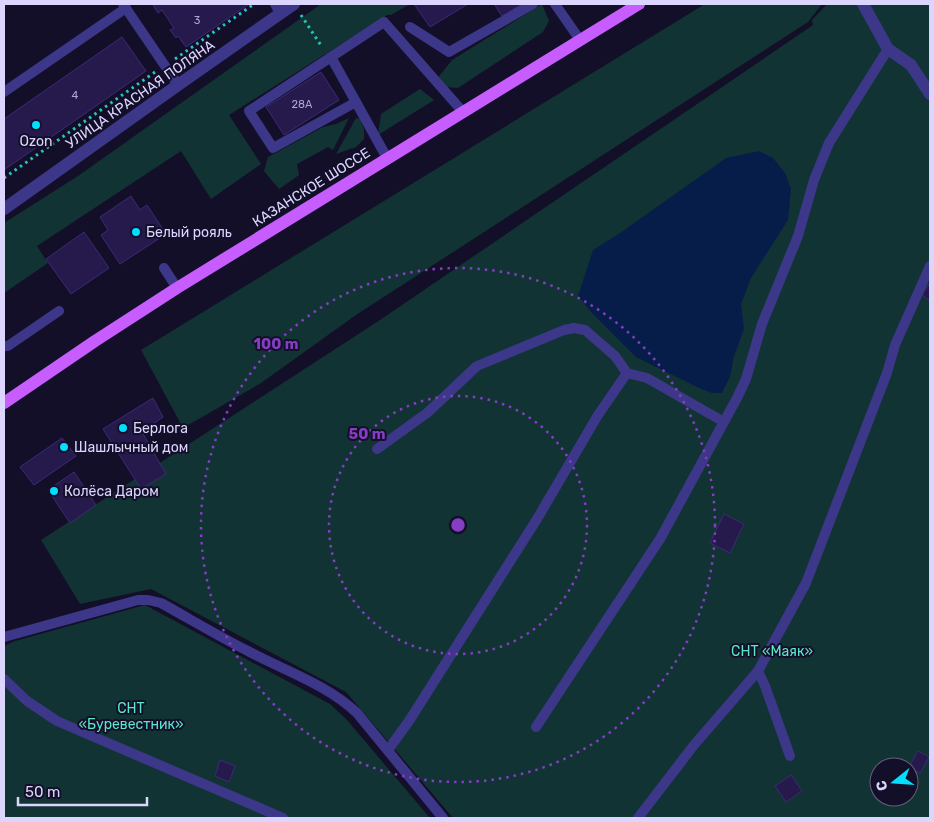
<svg xmlns="http://www.w3.org/2000/svg" width="934" height="822" font-family="Rubik,sans-serif">
	<rect width="100%" height="100%" fill="#140f29"/>
	<g fill="#133" fill-rule="evenodd">
		<path d="M321,4H408V5L391,15H387L229,115L261,164L211,199L181,151L37,246L48,263L4,293V223L78,176Z"/>
		<path d="M542,4L549,21L543,32L458,88L446,87L437,79L452,60Z"/>
		<path d="M705,4H822L808,22L356,315L261,383L183,428L141,350Z"/>
		<path d="M827,4H930V818H453L346,692L151,589L80,604L41,540L380,320L813,25L812,20ZM879,767H909V797H879Z"/>
		<path d="M420,89L434,100L378,135L381,114Z"/>
		<path d="M349,118L333,150L328,147L297,164L299,175L279,189L264,171L268,157L323,127L336,124Z"/>
		<path d="M356,118L360,119L364,129V139L356,147L336,154Z"/>
		<path d="M145,605L330,704L347,720L430,818H4V646L15,641Z"/>
	</g>
	<path fill="#071d49" d="M759,151L773,158L785,173L791,189L788,220L751,278L741,304L744,329L734,356L730,377L722,393H712L701,389L636,357L593,314L578,296L593,250L620,233L726,158Z"/>
	<g fill="#251a4b" stroke="#3c2a78">
		<path d="M155,4H249L186,47L178,36L176,38L170,30L174,28L162,10L158,13L153,5Z"/>
		<path d="M414,4H468L430,27Z"/>
		<path d="M494,4H522L502,16Z"/>
		<path d="M122,37L146,71L4,170V119Z"/>
		<path d="M321,72L339,100L284,135L266,107Z"/>
		<path d="M131,196L140,210L147,205L166,234L120,264L101,235L108,230L100,217Z"/>
		<path d="M84,232L109,268L71,294L46,259Z"/>
		<path d="M930,283V301L922,295Z"/>
		<path d="M153,398L163,417L142,432L166,474L141,489L103,429Z"/>
		<path d="M62,438L76,456L34,485L20,467Z"/>
		<path d="M74,472L96,505L70,523L48,490Z"/>
		<path d="M724,514L744,524L730,553L710,543Z"/>
		<path d="M918,751L929,757L920,773L909,767Z"/>
		<path d="M220,760L235,766L229,782L215,776Z"/>
		<path d="M791,775L802,791L786,802L775,786Z"/>
	</g>
	<g fill="none" stroke-linecap="round" stroke-linejoin="round">
		<g stroke="#29c1bc" stroke-width="3" stroke-dasharray="2.5 4" stroke-linecap="butt">
			<path d="M301,15L322,47"/>
			<path d="M175,59L254,4"/>
			<path d="M4,178L155,72"/>
		</g>
		<g stroke="#3d378a" stroke-width="10">
			<path d="M123,4L178,85"/>
			<path d="M275,4L280,13"/>
			<path d="M555,4L580,40"/>
			<path d="M410,27L449,52L533,4"/>
			<path d="M331,57L249,111L273,148L356,102"/>
			<path d="M4,92L126,8"/>
			<path d="M387,158L331,57L384,22L463,112"/>
			<path d="M164,268L177,288"/>
			<path d="M4,346H8L59,311"/>
			<path d="M377,449L427,413L477,366L564,330L574,328L585,330L615,356L627,373L647,378L724,422"/>
			<path d="M4,637L138,600H148L161,603C190,619 218,636 248,651C285,671 326,684 357,713L443,818"/>
			<path d="M758,671L765,686L790,756"/>
			<path d="M4,679L27,701L57,721L283,818"/>
			<path d="M536,727L660,539L737,398L746,379L762,324L798,236L814,180L829,143L888,49"/>
			<path d="M388,750L409,721L537,519L598,415L627,373"/>
			<path d="M638,818L694,745L758,671L806,583L887,373L895,345L930,266"/>
		</g>
		<g stroke="#3d378a" stroke-width="12">
			<path d="M863,4L888,49L911,65L930,94"/>
			<path d="M4,209L178,85L294,4"/>
		</g>
		<path stroke="#c75dff" stroke-width="12" d="M4,403L95,341L177,288L639,4"/>
	</g>
	<g fill="none" stroke="#853dc5" stroke-width="2.5" stroke-dasharray="2.5 5">
		<circle cx="458" cy="525" r="129"/>
		<circle cx="458" cy="525" r="257"/>
	</g>
	<g fill="#02deff" stroke="#140f29" stroke-width="2">
		<circle cx="36" cy="125" r="5"/>
		<circle cx="136" cy="232" r="5"/>
		<circle cx="123" cy="428" r="5"/>
		<circle cx="64" cy="447" r="5"/>
		<circle cx="54" cy="491" r="5"/>
	</g>
	<g text-anchor="middle" stroke-width="4" stroke-linejoin="round" paint-order="stroke">
		<g font-size="11" fill="#aea7d2">
			<text x="197" y="24">3</text>
			<text x="75" y="99">4</text>
			<text x="302" y="108">28А</text>
		</g>
		<g font-size="14" fill="#dcd6ff" stroke="#140f29">
			<text transform="translate(140 94) rotate(-35)" y="5">УЛИЦА КРАСНАЯ ПОЛЯНА</text>
			<text transform="translate(311 187) rotate(-32)" y="5">КАЗАНСКОЕ ШОССЕ</text>
		</g>
		<g font-size="14" fill="#dcd6ff" stroke="#140f29" text-anchor="start">
			<text x="36" y="146" text-anchor="middle">Ozon</text>
			<text x="146" y="237">Белый рояль</text>
			<text x="133" y="433">Берлога</text>
			<text x="74" y="452">Шашлычный дом</text>
			<text x="64" y="496">Колёса Даром</text>
		</g>
		<g font-size="14" fill="#5be6c8" stroke="#140f29">
			<text x="772" y="656">СНТ «Маяк»</text>
			<text x="131" y="713">СНТ<tspan x="131" dy="16">«Буревестник»</tspan></text>
		</g>
	</g>
	<circle cx="458" cy="525" r="8" fill="#853dc5" stroke="#140f29" stroke-width="2.5"/>
	<g font-size="15" text-anchor="middle" font-weight="bold" fill="#853dc5" stroke="#140f29" stroke-width="4" stroke-linejoin="round" paint-order="stroke">
		<text x="276" y="349">100 m</text>
		<text x="367" y="439">50 m</text>
	</g>
	<rect width="934" height="822" fill="none" stroke="#dcd6ff" stroke-width="10"/>
	<g transform="translate(894 782) rotate(253)"><circle r="24" fill="#140f29" stroke="#645f7f"/>
	<path d="M0-4L9 19L0 12L-9 19Z" fill="#02deff"/>
	<text y="-8" font-size="14" font-weight="bold" text-anchor="middle" fill="#dcd6ff">С</text>
	</g>
	<path d="M18 797v8h129v-8" fill="none" stroke="#dcd6ff" stroke-width="2.5"/>
	<text x="25" y="797" font-size="15" fill="#dcd6ff" stroke="#140f29" stroke-width="4" paint-order="stroke">50 m</text>
</svg>
